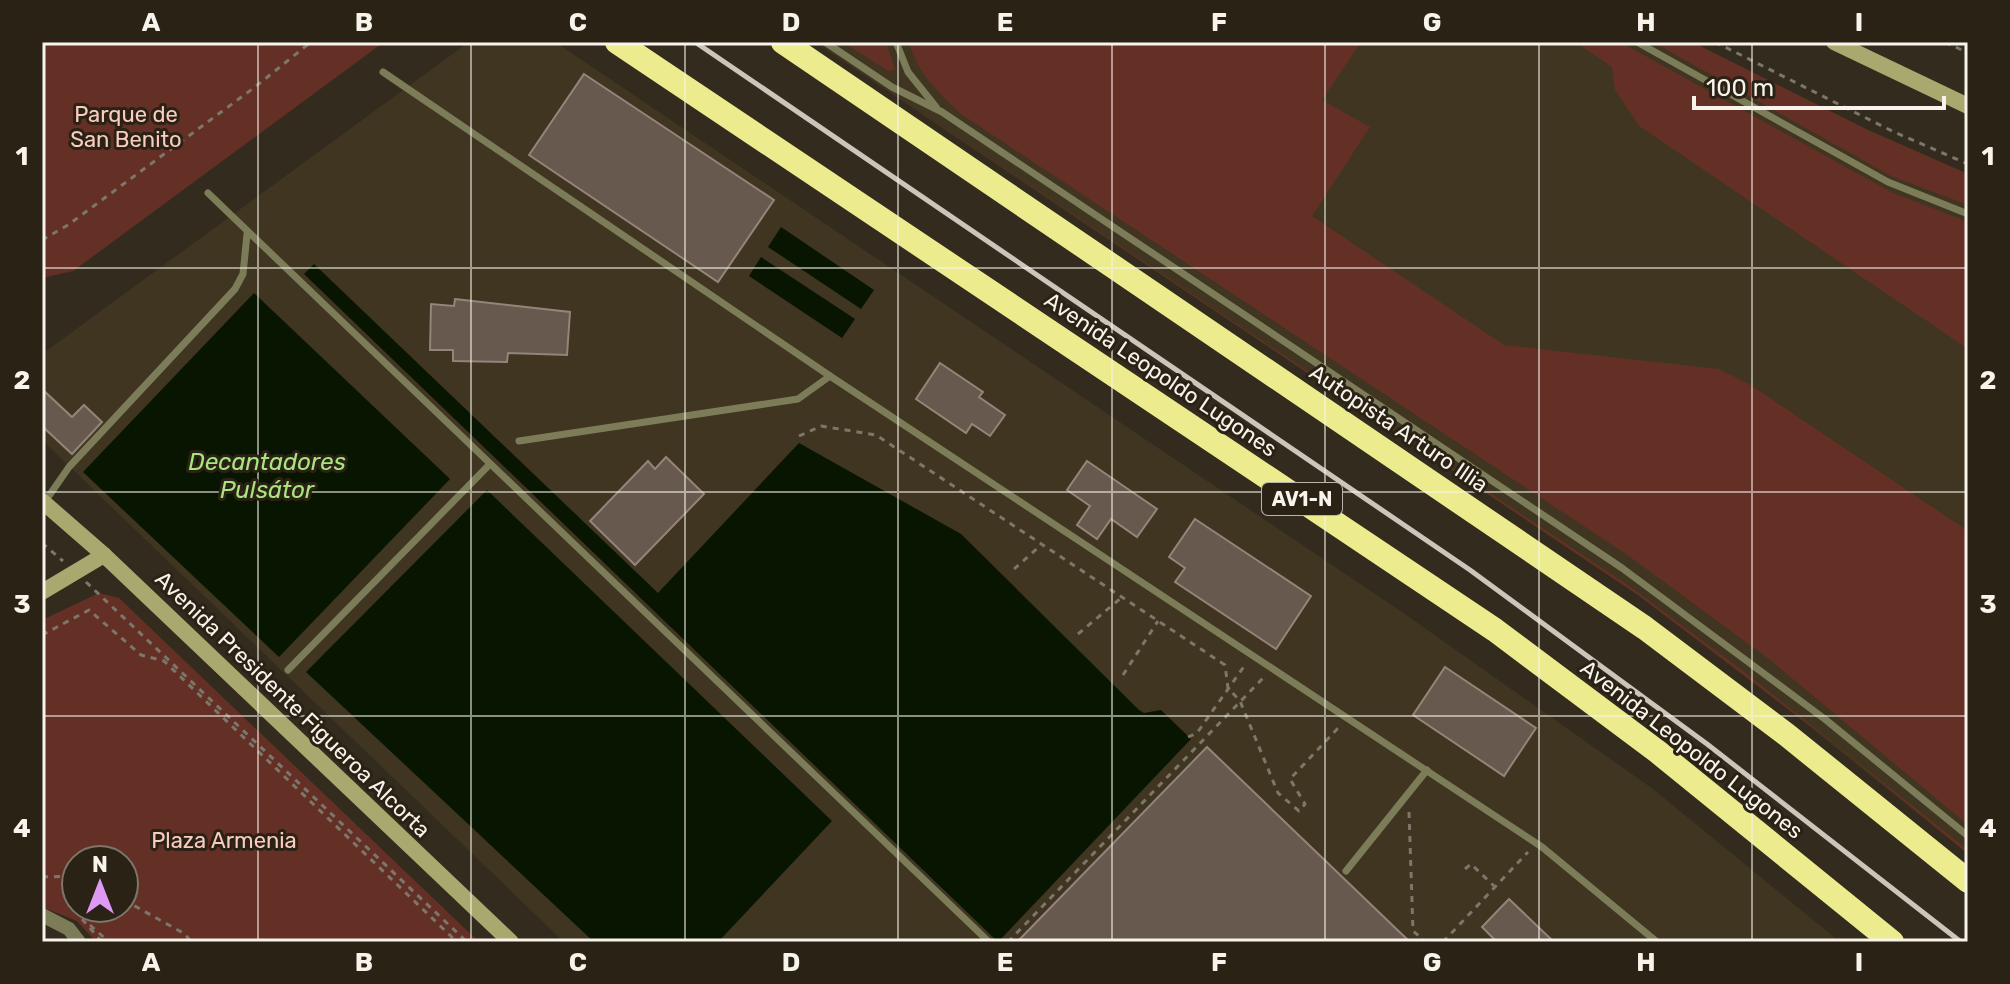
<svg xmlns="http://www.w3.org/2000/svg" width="2010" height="984" font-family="Rubik,sans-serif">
	<rect width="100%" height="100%" fill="#332c1e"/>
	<g fill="#3f3521">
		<path d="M469,42H555L1399,610L1653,789L1840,942H564L42,440V354Z"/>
		<path d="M815,42H1692L1868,130L1968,174V854L1741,671L1638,595Z"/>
	</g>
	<g fill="#643025" fill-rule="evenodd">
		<path d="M42,42H384L73,271L42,278Z"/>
		<path d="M815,42L1632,588L1747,674L1968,850V854L1843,751L1638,595Z"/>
		<path d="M843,42H886L895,69L888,71Z"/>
		<path d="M909,42H1361L1322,100L1370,127L1312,216L1504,345L1719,369L1749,384L1968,531V825L1769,659L1626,554L961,114C939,94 916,71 909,42Z"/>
		<path d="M1575,42H1620L1891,192L1968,222V349L1639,126L1615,90L1612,67Z"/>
		<path d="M1653,42H1692L1868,130L1968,174V205L1891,176Z"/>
		<path d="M99,593L119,598L479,942H96L77,921L42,907V620ZM76,860H124V908H76Z"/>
	</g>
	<g fill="#081501">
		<path d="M781,227L874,290L861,309L768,247Z"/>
		<path d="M761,257L855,319L842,338L749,276Z"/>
		<path d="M314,264L658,593L799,443L961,534L1139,710L1144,713L1161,710L1191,739L998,942L304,274Z"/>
		<path d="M254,293L450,479L279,657L83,472Z"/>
		<path d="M487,490L832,821L718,942H594L306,672Z"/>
	</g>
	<g fill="#68594f" stroke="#948479" stroke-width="2">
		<path d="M584,74L774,200L718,282L529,155Z"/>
		<path d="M455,299L570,312L567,355L508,353L507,362L453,361V350H430L431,304L454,306Z"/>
		<path d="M940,363L983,392L979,397L1005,415L990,436L972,424L966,433L916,399Z"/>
		<path d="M42,389L72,417L84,405L102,422L72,454L42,426Z"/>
		<path d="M666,457L704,494L635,565L590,521L648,461L655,469Z"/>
		<path d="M1087,461L1157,509L1137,537L1111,519L1097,539L1077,525L1090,506L1067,490Z"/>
		<path d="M1195,519L1311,596L1276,649L1175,582L1185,568L1169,557Z"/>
		<path d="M1445,667L1536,728L1504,776L1413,715Z"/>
		<path d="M1207,747L1410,942H1017Z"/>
		<path d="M1509,899L1554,942H1497L1482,927Z"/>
	</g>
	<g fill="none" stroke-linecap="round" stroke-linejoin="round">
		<g stroke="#7c776a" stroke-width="3" stroke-dasharray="6 6" stroke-linecap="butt">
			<path d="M1715,42L1894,132L1968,164"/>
			<path d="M1945,42L1968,53"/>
			<path d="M42,240L68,225L255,87L311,42"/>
			<path d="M799,436L821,426L876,435L1225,665L1228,688L1240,701L1278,793L1299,811L1305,804L1290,779L1340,726"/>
			<path d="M42,543L63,561"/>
			<path d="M1014,569L1041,545"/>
			<path d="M86,582L467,942"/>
			<path d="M1078,634L1121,598"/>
			<path d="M42,635L89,610L141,655L164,661L457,942"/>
			<path d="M1123,675L1158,621"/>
			<path d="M1188,737L1197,733L1245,665"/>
			<path d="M1409,812L1413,931L1426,942"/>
			<path d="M1465,869L1471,864L1494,886"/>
			<path d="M42,877L76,876"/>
			<path d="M124,900L185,934L191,942"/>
			<path d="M82,919L102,942"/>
			<path d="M90,925L109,942"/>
			<path d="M1008,942L1264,677"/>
			<path d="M1443,942L1528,852"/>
		</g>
		<g stroke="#7c7c59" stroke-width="7">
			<path d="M825,42L892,87L942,112L1622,568L1826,720L1968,836"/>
			<path d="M896,42L908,72L936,107"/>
			<path d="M1637,42L1888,182L1968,214"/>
			<path d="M383,72L830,376L1542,847L1657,942"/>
			<path d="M208,193L989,942"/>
			<path d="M519,441L798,399L830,376"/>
			<path d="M44,503L69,467L235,289L243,274L247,234"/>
			<path d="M288,670L489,465"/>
			<path d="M1346,871L1427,770"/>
		</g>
		<path stroke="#7c7c59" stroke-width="14" d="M42,915L69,929L79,942"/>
		<g stroke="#a9a96f" stroke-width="16">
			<path d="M1834,42L1968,106"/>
			<path d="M42,501L104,555L511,942"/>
			<path d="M42,592L104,555"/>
		</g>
		<g stroke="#ecec8f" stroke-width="24">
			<path d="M617,42L1495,630L1658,752L1892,942"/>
			<path d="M783,42L1645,628L1787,735L1968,881"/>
		</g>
		<path stroke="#cbc6bc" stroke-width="5" d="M695,42L1470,570L1707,744L1961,942"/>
	</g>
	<path fill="none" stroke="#f8f4eb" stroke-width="2" stroke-opacity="0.55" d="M258,42V942M471,42V942M685,42V942M898,42V942M1112,42V942M1325,42V942M1539,42V942M1752,42V942M42,268H1968M42,492H1968M42,716H1968"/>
	<g text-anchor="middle" stroke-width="6" stroke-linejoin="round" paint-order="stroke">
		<rect fill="#292215" stroke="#bab5ab" stroke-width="2" x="1262" y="483" width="80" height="32" rx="6"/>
		<g font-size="20" font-weight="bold" fill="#f8f4eb">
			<text x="1302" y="506">AV1-N</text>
		</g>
		<g font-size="22" fill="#fccbc0" stroke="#292215">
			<text x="126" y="122">Parque de<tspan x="126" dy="25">San Benito</tspan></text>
			<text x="224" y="848">Plaza Armenia</text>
		</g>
		<g font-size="22" fill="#f8f4eb" stroke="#292215">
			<text transform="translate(1161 374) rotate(34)" y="8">Avenida Leopoldo Lugones</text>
			<text transform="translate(1399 428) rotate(34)" y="8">Autopista Arturo Illia</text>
			<text transform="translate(293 704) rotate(44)" y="8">Avenida Presidente Figueroa Alcorta</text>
			<text transform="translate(1692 749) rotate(38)" y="8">Avenida Leopoldo Lugones</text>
		</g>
		<g font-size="24" font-style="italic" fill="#a9e47f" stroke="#292215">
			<text x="267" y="470">Decantadores<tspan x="267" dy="28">Pulsátor</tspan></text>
		</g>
	</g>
	<rect width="2010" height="984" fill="none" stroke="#292215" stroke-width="88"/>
	<g transform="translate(100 884)"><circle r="38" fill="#292215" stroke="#7c766b" stroke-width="2"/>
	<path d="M0-6L14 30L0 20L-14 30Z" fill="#dd99f4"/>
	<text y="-12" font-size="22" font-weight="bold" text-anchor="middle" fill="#f8f4eb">N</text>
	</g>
	<path d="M1694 96v12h250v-12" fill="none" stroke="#f8f4eb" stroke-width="4"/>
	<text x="1706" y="96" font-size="24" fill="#f8f4eb" stroke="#292215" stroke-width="6" paint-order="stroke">100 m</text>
	<rect x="44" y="44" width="1922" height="896" fill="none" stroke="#f8f4eb" stroke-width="3"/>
	<g font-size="26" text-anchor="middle" font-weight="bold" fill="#f8f4eb">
		<text x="151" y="31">A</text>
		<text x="364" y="31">B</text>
		<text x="578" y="31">C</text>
		<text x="791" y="31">D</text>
		<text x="1005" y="31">E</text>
		<text x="1219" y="31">F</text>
		<text x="1432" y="31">G</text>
		<text x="1646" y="31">H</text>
		<text x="1859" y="31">I</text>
		<text x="22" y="165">1</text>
		<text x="1988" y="165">1</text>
		<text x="22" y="389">2</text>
		<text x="1988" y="389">2</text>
		<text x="22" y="613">3</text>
		<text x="1988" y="613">3</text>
		<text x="22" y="837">4</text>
		<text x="1988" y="837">4</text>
		<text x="151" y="971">A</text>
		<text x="364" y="971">B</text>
		<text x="578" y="971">C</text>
		<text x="791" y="971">D</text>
		<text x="1005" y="971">E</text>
		<text x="1219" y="971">F</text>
		<text x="1432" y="971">G</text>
		<text x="1646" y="971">H</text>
		<text x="1859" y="971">I</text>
	</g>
</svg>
